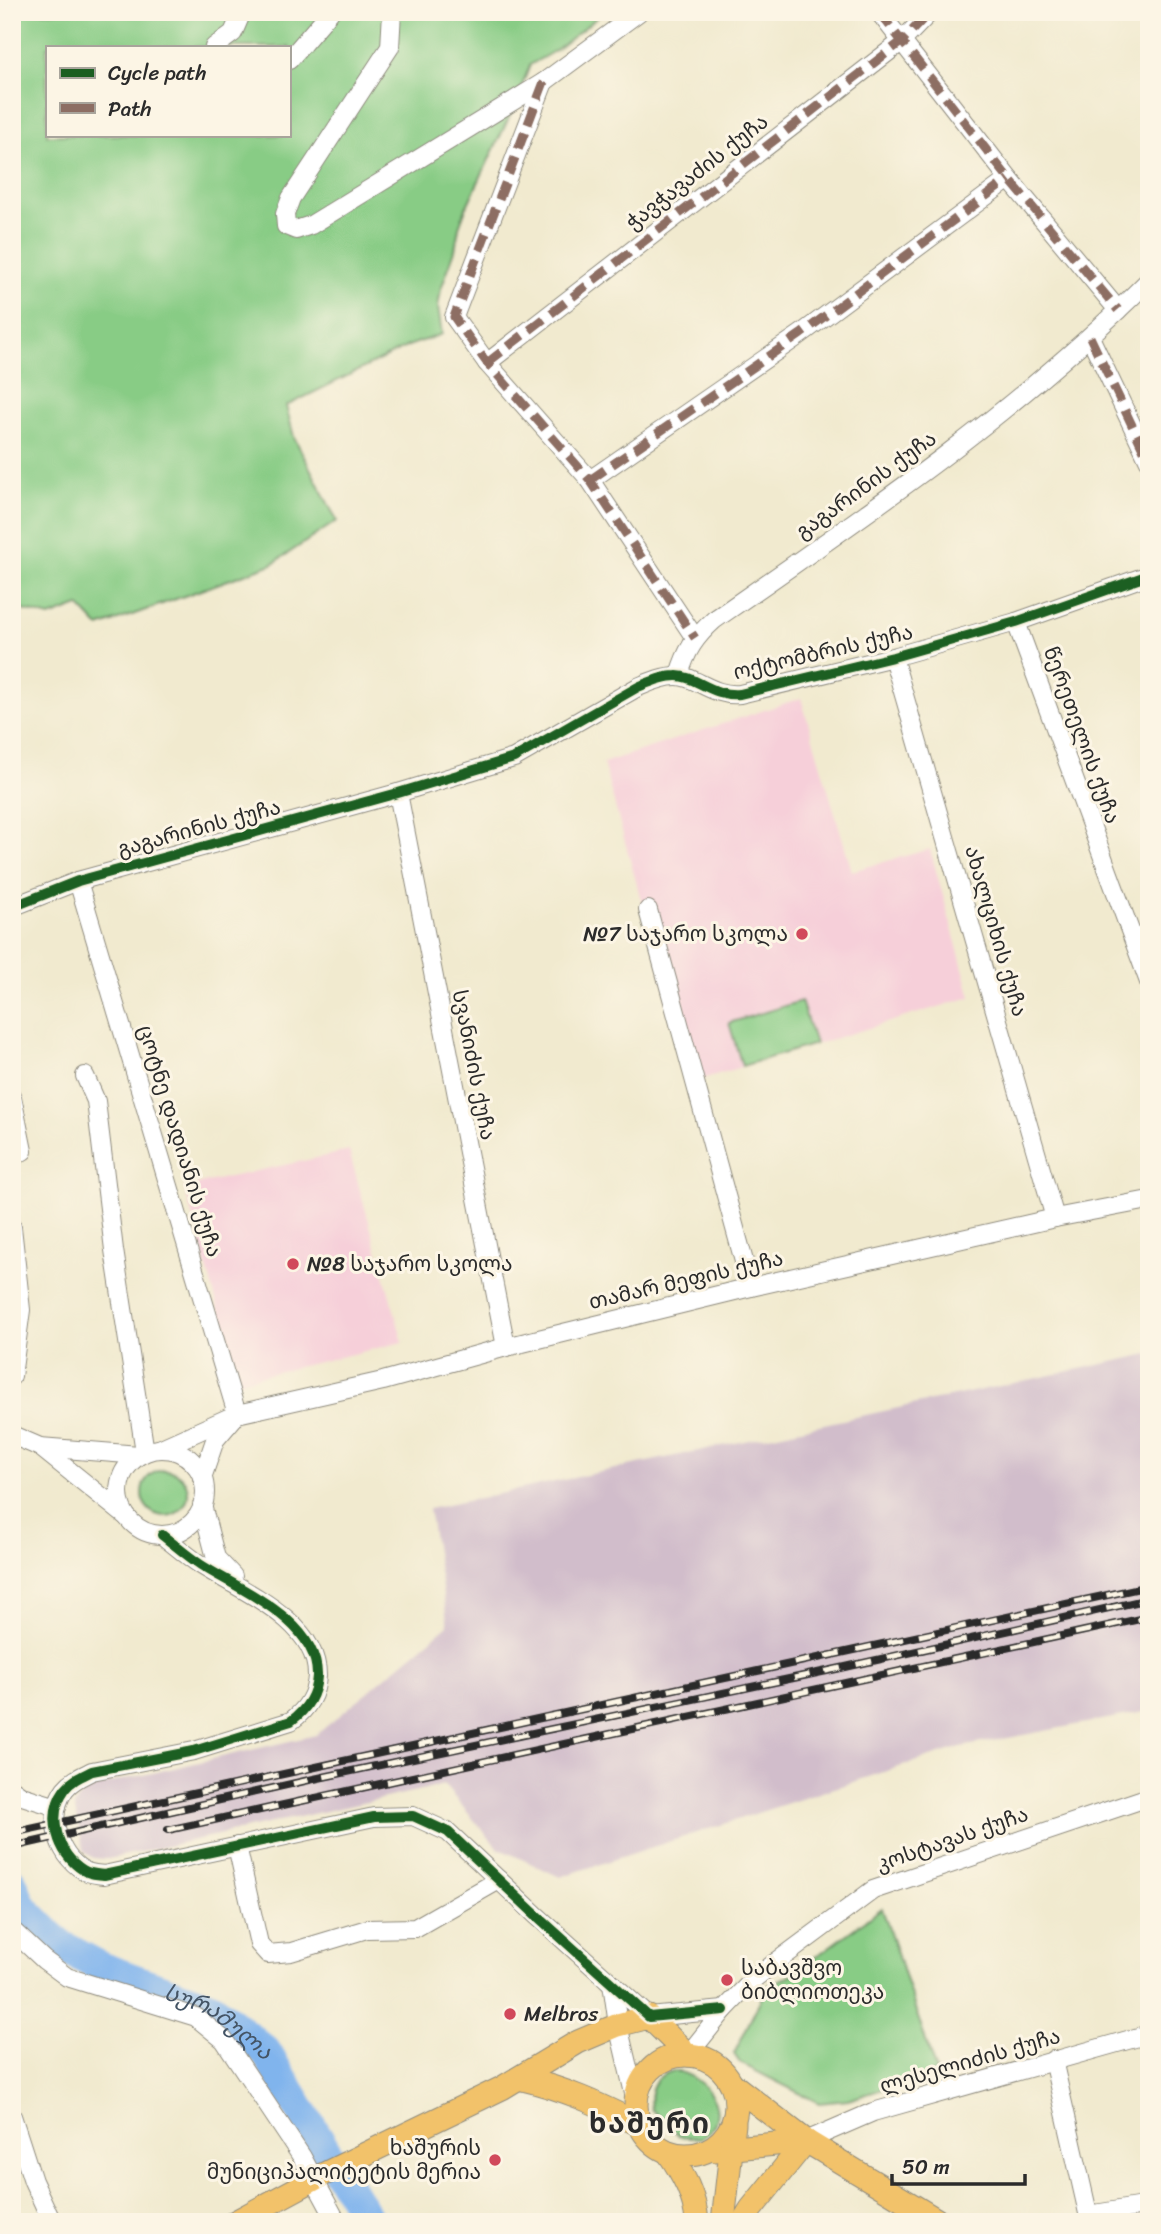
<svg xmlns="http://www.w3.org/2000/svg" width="1161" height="2234" font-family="Sriracha,'Noto Sans Georgian',sans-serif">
	<rect width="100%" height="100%" fill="#fcf5e5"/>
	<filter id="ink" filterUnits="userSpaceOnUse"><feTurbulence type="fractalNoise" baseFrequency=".0143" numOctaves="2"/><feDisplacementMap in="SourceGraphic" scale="14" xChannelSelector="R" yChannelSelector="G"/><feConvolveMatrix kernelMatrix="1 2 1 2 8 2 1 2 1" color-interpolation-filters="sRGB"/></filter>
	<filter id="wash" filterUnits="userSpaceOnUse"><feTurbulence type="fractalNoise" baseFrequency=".00686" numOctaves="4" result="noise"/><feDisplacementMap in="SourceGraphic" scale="28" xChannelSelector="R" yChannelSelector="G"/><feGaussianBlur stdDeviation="1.57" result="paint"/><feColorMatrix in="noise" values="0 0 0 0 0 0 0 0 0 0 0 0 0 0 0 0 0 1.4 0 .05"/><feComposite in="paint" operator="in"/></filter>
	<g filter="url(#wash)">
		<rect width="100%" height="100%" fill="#f1eacf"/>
		<g fill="#f6cfd9">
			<path d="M801,698L852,871L930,849L971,997L692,1082L603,763Z"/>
			<path d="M349,1151L403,1342L239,1381L184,1187Z"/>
		</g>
		<path fill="#d1bdcb" d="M1149,1354V1711L961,1747L560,1877L498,1848L444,1785L108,1859L93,1858L84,1852L74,1806L82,1793L92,1787L316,1735L448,1625L429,1509Z"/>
		<g fill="#88cc85" stroke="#5a7c58" stroke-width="2" fill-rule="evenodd">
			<path d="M12,12H604L556,50L530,65L513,109L466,208L459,227L455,250L441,289L438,307L442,334L408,346L286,406L294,437L337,521L272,564L99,627L79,606L50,617L12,607ZM47,47H289V135H47Z"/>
			<path d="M801,1001L815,1044L742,1066L729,1023Z"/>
			<circle cx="165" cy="1493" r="23"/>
			<path d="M882,1908L936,2072L848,2100L819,2103L740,2063L734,2054L767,1986L791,1975Z"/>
			<path d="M673,2071C704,2073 737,2116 701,2138L679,2136L651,2109C648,2090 653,2076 673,2071Z"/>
		</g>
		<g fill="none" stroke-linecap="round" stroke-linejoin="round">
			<path stroke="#80b4ed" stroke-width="32" id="s1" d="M12,1883L21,1906L60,1945L102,1968L213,2008L265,2051L369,2222"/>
		</g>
	</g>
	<g filter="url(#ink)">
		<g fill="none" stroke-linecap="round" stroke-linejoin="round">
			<defs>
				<g id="minor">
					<path d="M392,12L390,47L291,198L285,214L286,226L296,230L311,225L544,82L639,12"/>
					<path d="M879,12L1009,179L1118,310"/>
					<path d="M214,47L233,33L242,12"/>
					<path d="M289,60L330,12"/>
					<path d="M544,82L454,317L487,363L590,480L695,638"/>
					<path d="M1090,337L1149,461"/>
					<path d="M487,363L901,42L930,12"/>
					<path d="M590,480L801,334L1009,179"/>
					<path d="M1016,622L1149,982"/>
					<path d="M893,657L1055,1218"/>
					<path d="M679,675C686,651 695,637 714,620C866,515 1018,411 1149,280"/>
					<path d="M398,793L506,1347"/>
					<path d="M78,881L237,1414"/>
					<path d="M12,907L78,881L398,793L514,758L638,687C650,682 663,676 676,676C695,675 712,697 740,694L893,657L1016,622L1149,575"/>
					<path d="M648,910L751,1287"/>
					<path d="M85,1076L96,1101L114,1250L145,1452"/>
					<path d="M12,1097L23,1151L12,1157"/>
					<path d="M12,1227L21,1310L12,1376"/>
					<path d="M12,1435L40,1447L139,1455"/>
					<path d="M40,1447L127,1517"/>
					<path d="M159,1449L237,1414L383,1381L506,1347L751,1287L1055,1218L1149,1200"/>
					<circle cx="162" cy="1492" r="43"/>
					<path d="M202,1478L215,1440L233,1419"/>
					<path d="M202,1505L216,1558L233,1576"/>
					<path d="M162,1535C175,1545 187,1556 201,1565C240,1590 318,1621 317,1676C316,1696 306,1710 291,1721L194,1751L92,1771C82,1776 72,1780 65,1789C46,1815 57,1854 83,1870C89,1874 97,1874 104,1875L374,1817L413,1816L448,1832L536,1915L649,2017L724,2010"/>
					<path d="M12,1789L22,1796L57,1807"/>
					<path d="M237,1846L259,1944L268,1954L291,1952L367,1929L415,1928L499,1880"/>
					<path d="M12,1930L44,1960L67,1977L196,2017L224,2040L302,2157L337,2222"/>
					<path d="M612,1983L618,2025L636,2102"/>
					<path d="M688,2055L724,2010L756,1977L873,1890L1149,1797"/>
					<path d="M1053,2060L1090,2222"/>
					<path d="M12,2116L33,2181L52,2222"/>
					<path d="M806,2141L873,2112L1149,2034"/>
					<path d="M1089,2215L1149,2205"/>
				</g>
				<g id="major">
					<circle cx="686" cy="2105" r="50"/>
					<path d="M519,2078C566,2089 598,2104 640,2125"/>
					<path d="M732,2084L806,2141L940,2222"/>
					<path d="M715,2150L806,2141"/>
					<path d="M668,2152C683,2174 695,2195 697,2222"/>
					<path d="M235,2222L322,2175L502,2088L578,2042L618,2025L649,2017L688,2055"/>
					<path d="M723,2222L734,2124"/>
					<path d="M743,2222L751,2209L806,2141"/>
				</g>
			</defs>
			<use href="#minor" stroke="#8e8a7d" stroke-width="20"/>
			<use href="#major" stroke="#8e8a7d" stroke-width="25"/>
			<use href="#minor" stroke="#fff" stroke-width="18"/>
			<use href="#major" stroke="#f2c26a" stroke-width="23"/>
			<defs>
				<g id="rail">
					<path d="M168,1830L1149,1617"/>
					<path d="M12,1833L1149,1586"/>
					<path d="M12,1847L309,1780L841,1668L1149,1599"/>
				</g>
			</defs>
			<use href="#rail" stroke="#2b2b2b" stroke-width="8"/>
			<use href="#rail" stroke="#fcf5e5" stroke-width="5" stroke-dasharray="16" stroke-linecap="butt"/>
			<g stroke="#8d6e63" stroke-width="9" stroke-dasharray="18 9" stroke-linecap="butt">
				<path d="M879,12L1009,179L1118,310"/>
				<path d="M544,82L454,317L487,363L590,480L695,638"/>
				<path d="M1090,337L1149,461"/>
				<path d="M487,363L901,42L930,12"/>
				<path d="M590,480L801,334L1009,179"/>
			</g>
			<defs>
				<g id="cycleway">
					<path d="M12,907L78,881L398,793L514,758L638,687C650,682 663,676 676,676C695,675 712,697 740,694L893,657L1016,622L1149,575"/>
					<path d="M162,1535C175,1545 187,1556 201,1565C240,1590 318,1621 317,1676C316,1696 306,1710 291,1721L194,1751L92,1771C82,1776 72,1780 65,1789C46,1815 57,1854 83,1870C89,1874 97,1874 104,1875L374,1817L413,1816L448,1832L536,1915L649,2017L724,2010"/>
				</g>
			</defs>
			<use href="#cycleway" stroke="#fcf5e5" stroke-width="15"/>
			<use href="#cycleway" stroke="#1b5e20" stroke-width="10"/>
		</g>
	</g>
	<g fill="#d1495b" stroke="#fcf5e5" stroke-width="2.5">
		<circle cx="802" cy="934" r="7"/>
		<circle cx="293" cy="1264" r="7"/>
		<circle cx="727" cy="1980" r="7"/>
		<circle cx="510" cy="2014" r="7"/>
		<circle cx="495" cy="2160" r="7"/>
	</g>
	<g text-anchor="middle" stroke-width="6" stroke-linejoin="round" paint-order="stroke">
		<g font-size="21" fill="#2b2b2b" stroke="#fcf5e5">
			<text transform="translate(697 172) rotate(-38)" y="7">ჭავჭავაძის ქუჩა</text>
			<text transform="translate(866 485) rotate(-36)" y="7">გაგარინის ქუჩა</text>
			<text transform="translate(823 652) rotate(-13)" y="7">ოქტომბრის ქუჩა</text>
			<text transform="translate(1082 735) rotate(70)" y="7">წერეთელის ქუჩა</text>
			<text transform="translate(199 828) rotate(-15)" y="7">გაგარინის ქუჩა</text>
			<text transform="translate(996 931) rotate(74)" y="7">ახალციხის ქუჩა</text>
			<text transform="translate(474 1065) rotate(79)" y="7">სვანიძის ქუჩა</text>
			<text transform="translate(180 1141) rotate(73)" y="7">ცოტნე დადიანის ქუჩა</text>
			<text transform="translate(686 1280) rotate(-13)" y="7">თამარ მეფის ქუჩა</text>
			<text transform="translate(952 1839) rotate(-19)" y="7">კოსტავას ქუჩა</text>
			<text transform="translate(970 2061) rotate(-16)" y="7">ლესელიძის ქუჩა</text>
		</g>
		<g font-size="21" fill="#2b2b2b" stroke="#fcf5e5" text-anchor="start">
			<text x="788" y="941" text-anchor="end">№7 საჯარო სკოლა</text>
			<text x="307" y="1271">№8 საჯარო სკოლა</text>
			<text x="741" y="1975">საბავშვო<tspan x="741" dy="24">ბიბლიოთეკა</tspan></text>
			<text x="524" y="2021">Melbros</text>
			<text x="481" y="2155" text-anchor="end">ხაშურის<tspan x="481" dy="24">მუნიციპალიტეტის მერია</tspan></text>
		</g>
		<g font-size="23" font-style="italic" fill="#445465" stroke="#fcf5e5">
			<text dy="8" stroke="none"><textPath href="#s1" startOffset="257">სურამულა</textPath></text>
		</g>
		<g font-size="28" font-weight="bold" letter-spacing="2" fill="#2b2b2b" stroke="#fcf5e5">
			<text x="650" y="2133">ხაშური</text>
		</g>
	</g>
	<rect width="1161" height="2234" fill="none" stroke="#fcf5e5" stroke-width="42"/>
	<rect x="46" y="46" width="245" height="91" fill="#fcf5e5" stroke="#a8a49b" stroke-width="2"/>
	<rect x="60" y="68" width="35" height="10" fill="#1b5e20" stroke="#a8a49b" stroke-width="2"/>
	<text x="108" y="80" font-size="21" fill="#2b2b2b">Cycle path</text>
	<rect x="60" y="103" width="35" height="10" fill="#8d6e63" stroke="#a8a49b" stroke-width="2"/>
	<text x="108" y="116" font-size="21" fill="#2b2b2b">Path</text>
	<path d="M892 2174v10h133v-10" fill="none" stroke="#2b2b2b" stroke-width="3.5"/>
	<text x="902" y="2174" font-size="21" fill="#2b2b2b" stroke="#fcf5e5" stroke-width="5" paint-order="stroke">50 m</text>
</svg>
